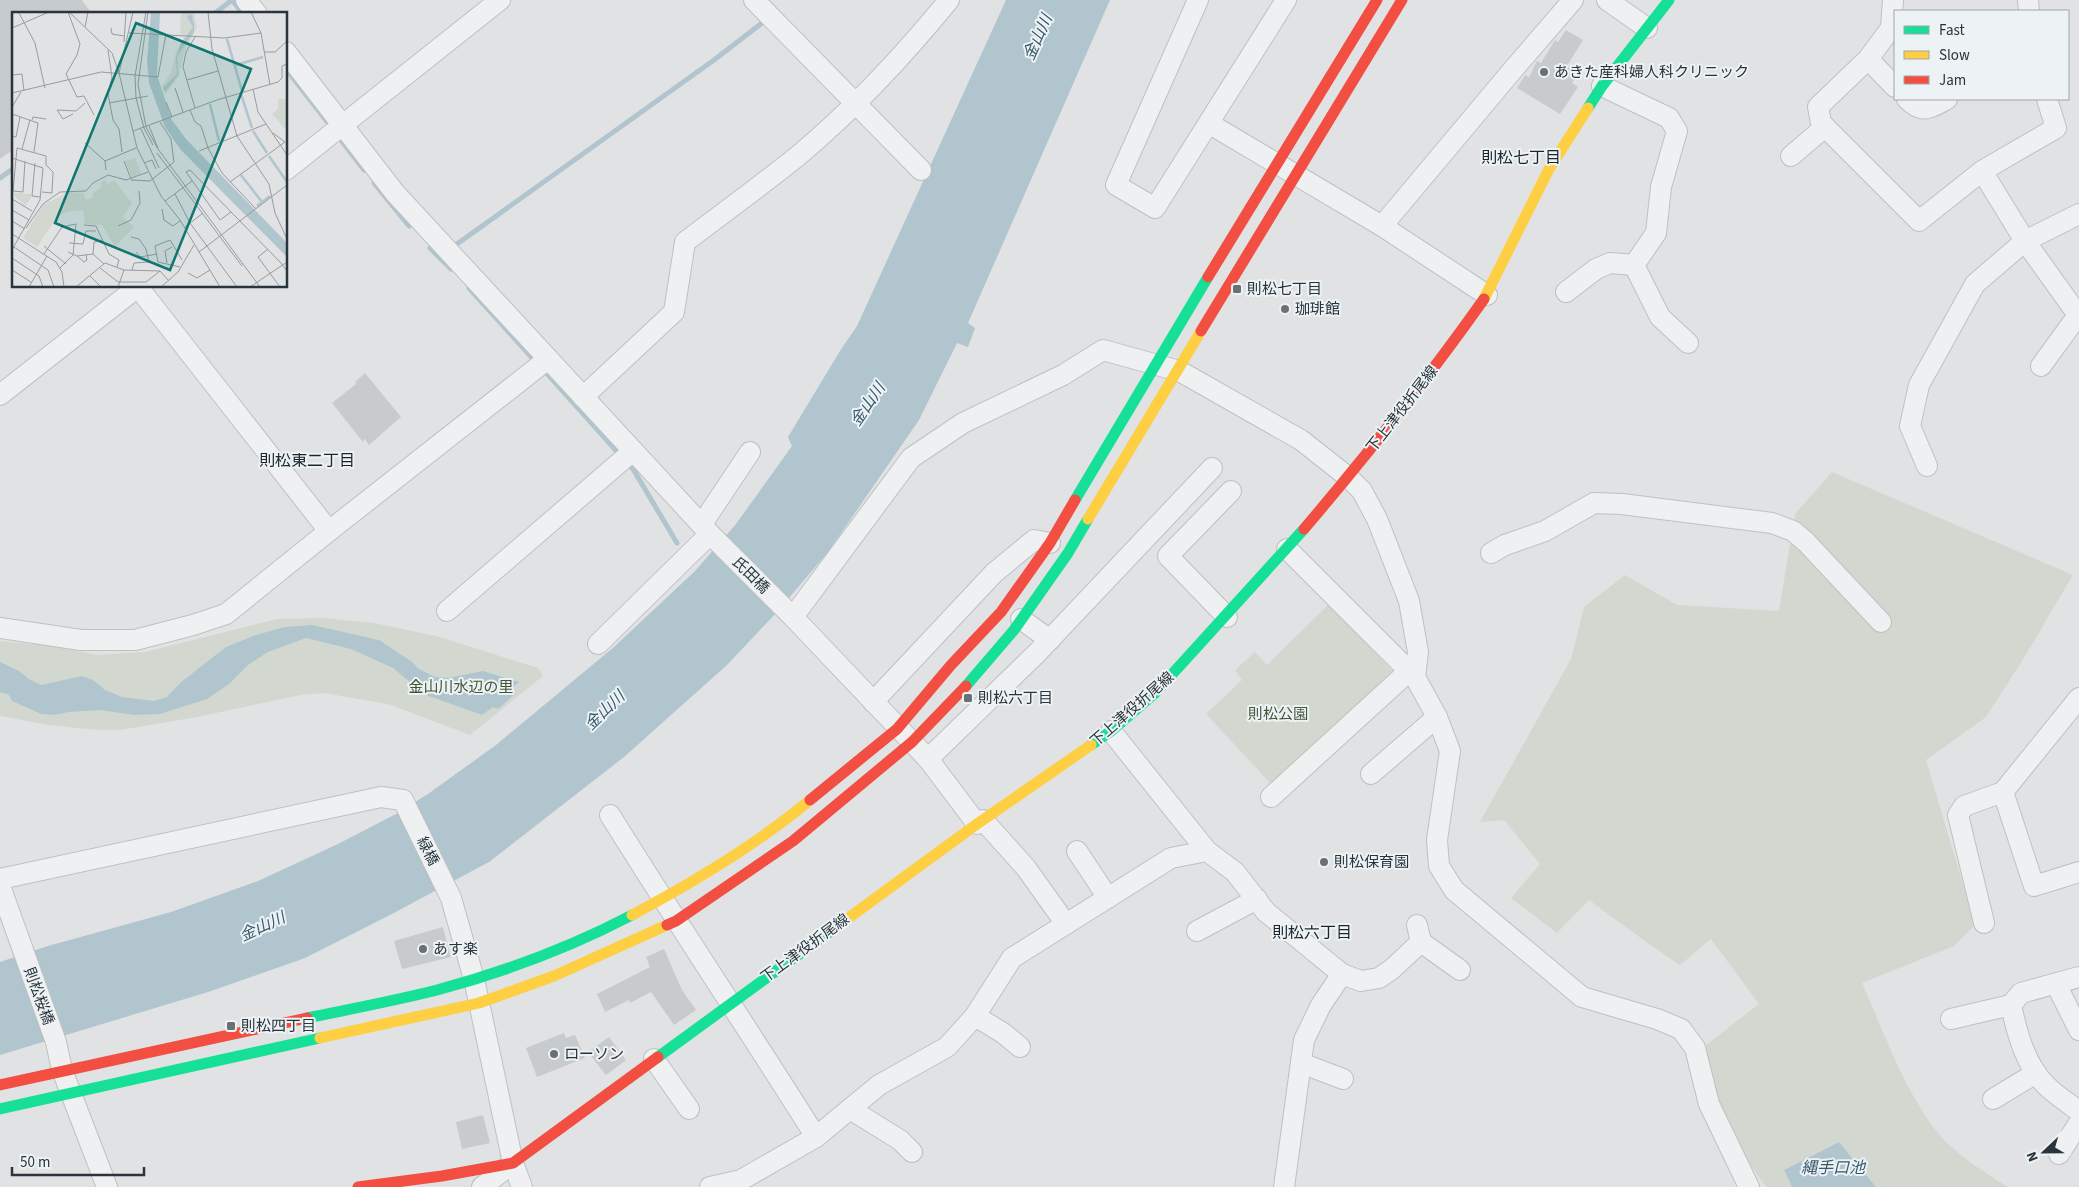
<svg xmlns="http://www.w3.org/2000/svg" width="2079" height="1187" font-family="'Source Sans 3','Noto Sans JP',sans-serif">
	<rect width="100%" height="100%" fill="#e0e2e4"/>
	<g fill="#d2d8d0">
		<path d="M1832,472L2073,575L2022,661L1986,717L1926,760L1975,925L1954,946L1862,983C1883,1030 1901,1082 1931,1124C1951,1152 1981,1170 2008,1187H1876L1839,1142L1784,1170L1792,1187H1766L1749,1163L1718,1101L1705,1046L1759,1004L1711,939L1680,965L1646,942L1589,900L1557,933L1511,898L1540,864L1504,820L1480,822L1571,659L1584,607L1625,575L1677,605L1779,611L1795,514Z"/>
		<path d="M1329,604L1394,673L1273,786L1206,714L1242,680L1235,670L1255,652L1267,665Z"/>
		<path d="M322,618L374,623L436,636L538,668L543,676L470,735L388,704L324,693L300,695L197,717L120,730H98L48,725L0,716V641L55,646L96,655L145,652L277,619Z"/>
	</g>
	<g fill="#b0c5cd">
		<path d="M1006,0H1110L968,323L975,328L968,347L957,343L919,420L828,552L777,612L727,665L624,757L489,862L390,915L305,958L208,992L0,1055V962L48,946L171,912L258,881L338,844L396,814L428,794L496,745L614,647L695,571L736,524L792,446L788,437L840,351L857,326Z"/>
		<path d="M312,625L379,640L412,662L419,669L435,677L448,678L483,671L519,682L510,690L516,693L498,709L493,707L482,715L426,695L393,668L351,649L306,638L268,652L248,665L229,684L207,699L160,714L134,715L101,710L68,712L54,715L41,714L12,701L9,695L0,692V662L19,671L29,679L41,685L82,676L93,680L105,690L122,697L154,701L167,697L180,683L226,647L256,635L285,627Z"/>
		<path d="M1839,1142L1876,1187H1792L1784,1170Z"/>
	</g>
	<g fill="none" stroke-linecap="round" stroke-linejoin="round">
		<g stroke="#b0c5cd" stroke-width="5">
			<path d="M232,0L243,14"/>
			<path d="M214,14L232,0"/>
			<path d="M286,69L332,128"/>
			<path d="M337,135L364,170"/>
			<path d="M0,178L14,168"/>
			<path d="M374,183L409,226"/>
			<path d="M457,244L714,60L762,23"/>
			<path d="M430,248L451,269"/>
			<path d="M469,288L534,360"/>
			<path d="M543,369L621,456"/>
			<path d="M627,463L633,469L677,543"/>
		</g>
	</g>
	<g fill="#c8cbcd">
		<path d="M0,0H82L92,14H14V149L0,159Z"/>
		<path d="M1566,30L1583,40L1567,66L1578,75L1572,83L1578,87L1560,114L1517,88L1525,75L1529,77L1537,61L1541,63L1555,40L1558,42Z"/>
		<path d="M365,373L401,417L369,445L365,439L363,442L332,403L356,384L355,382Z"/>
		<path d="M443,927L451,957L402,969L394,941Z"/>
		<path d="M664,949L682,990L696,1010L674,1025L651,992L630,1003L629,1000L605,1012L597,994L650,967L646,957Z"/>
		<path d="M564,1033L566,1038L575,1035L585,1058L537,1077L526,1048Z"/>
		<path d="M609,1037L626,1060L606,1075L588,1052Z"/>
		<path d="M483,1115L490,1143L462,1149L456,1122Z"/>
	</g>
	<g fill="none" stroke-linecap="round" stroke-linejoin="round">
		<defs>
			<g id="street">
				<path d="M246,0L257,14"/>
				<path d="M754,0L921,170"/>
				<path d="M1198,0L1116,185L1155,208L1286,0"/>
				<path d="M1607,0L1647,28"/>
				<path d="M1893,0L1891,28L1868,59L1818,107L1821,123L1919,221L1982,171L2056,128L2047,99"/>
				<path d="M2028,0L2029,11"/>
				<path d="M286,52L395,193L710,534L793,617L928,759L977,824"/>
				<path d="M1868,59L1895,87"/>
				<path d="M1602,86L1669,118L1677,131L1661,187L1656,233L1634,265"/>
				<path d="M1907,99C1922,115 1931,108 1947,99"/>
				<path d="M1210,124L1382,226L1487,295"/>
				<path d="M1791,156L1825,127"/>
				<path d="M286,170L500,0"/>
				<path d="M1982,171L2025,241L2078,315L2041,366"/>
				<path d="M1382,226L1511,72L1573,0"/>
				<path d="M1634,265L1660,317L1688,343"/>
				<path d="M138,287L329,531"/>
				<path d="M1566,292L1596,269L1610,263L1634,265"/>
				<path d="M0,395L139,286"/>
				<path d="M583,397L674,312L685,242C723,213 762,185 799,155C854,109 904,55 949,0"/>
				<path d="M1927,466L1910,426L1919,385L1975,284L2025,241L2079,214"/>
				<path d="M702,524L750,452"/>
				<path d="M1287,549L1415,677L1437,717L1450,751L1437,840L1439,866L1454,890L1582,997L1657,1019L1681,1029L1695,1048L1709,1104L1749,1187"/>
				<path d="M1491,553L1505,545L1545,531L1594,503L1622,504L1772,523L1793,531L1806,542L1881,622"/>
				<path d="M447,611L633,451"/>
				<path d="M793,617L911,458L963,423L1063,375L1103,350L1179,371L1190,377L1301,440L1348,477L1362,491L1377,519L1409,601L1418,652L1415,677"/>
				<path d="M1227,617L1168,556L1231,491"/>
				<path d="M1021,619L1050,640"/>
				<path d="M0,628L81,640H135L193,625L226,614L329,531L548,359"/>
				<path d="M598,644L710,534"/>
				<path d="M873,702L994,573L1034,540L1050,543"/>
				<path d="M1111,731L1207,851L1235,872L1266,912L1342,974L1361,981L1379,978L1392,969L1421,942L1417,925"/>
				<path d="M928,759L1038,652L1212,468"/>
				<path d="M1371,774L1437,717"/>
				<path d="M2003,792L2034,886L2079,872"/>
				<path d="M1271,797L1408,672"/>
				<path d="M610,815C677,923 748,1029 816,1137"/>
				<path d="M983,820L1026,868L1066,924"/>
				<path d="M1077,851L1108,898"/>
				<path d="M0,879L381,797L403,800L451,898L474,979L513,1163L522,1187"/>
				<path d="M0,886L56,1042L62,1070L107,1187"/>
				<path d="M1984,923L1958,815L1964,806L2003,792L2079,698"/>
				<path d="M1197,931L1257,899"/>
				<path d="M1421,942L1460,970"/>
				<path d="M2079,977L2021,993L2011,1005C2016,1028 2022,1053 2036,1073C2046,1089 2064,1100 2079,1111"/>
				<path d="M2056,984L2079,1030"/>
				<path d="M975,1016L1003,1033L1020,1047"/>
				<path d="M1951,1019L2011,1005"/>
				<path d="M654,1059L689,1109"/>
				<path d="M1301,1063L1343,1079"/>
				<path d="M1993,1099L2036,1073"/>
				<path d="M850,1109L900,1140L912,1152"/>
				<path d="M2059,1154L2079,1123"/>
				<path d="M482,1187L510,1165"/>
				<path d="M710,1187L741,1180L816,1137L879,1085L947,1047L975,1016L1012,958L1171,858L1207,851"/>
				<path d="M1284,1187L1304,1040L1321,1005L1342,974"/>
			</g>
		</defs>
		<use href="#street" stroke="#bec0c2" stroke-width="22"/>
		<use href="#street" stroke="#eff0f1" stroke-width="20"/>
		<g stroke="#16e098" stroke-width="11">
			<path d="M1588,108L1602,86L1669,0"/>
			<path d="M1075,500L1208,277"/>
			<path d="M966,686L1014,630L1068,553L1088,519"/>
			<path d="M1091,745L1111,731L1155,693L1304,529"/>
			<path d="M307,1018C350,1009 394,1001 437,990C504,972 571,947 632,915"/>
			<path d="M658,1057L832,930"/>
			<path d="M0,1109L320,1038"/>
		</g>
		<g stroke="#ffcf43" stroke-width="11">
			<path d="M1484,299L1549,169L1588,108"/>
			<path d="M1088,519L1201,331"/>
			<path d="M632,915C694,882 756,845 810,800"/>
			<path d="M832,930L977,824L1091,745"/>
			<path d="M320,1038L479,1003L554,976L667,925"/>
		</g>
		<g stroke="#f24e42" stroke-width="11">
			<path d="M1208,277L1377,0"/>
			<path d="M1201,331L1402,0"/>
			<path d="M1304,529C1367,455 1428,378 1484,299"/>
			<path d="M810,800L897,729L951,665L1001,612L1050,543L1075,500"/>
			<path d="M667,925L676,921L793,841L912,742L966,686"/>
			<path d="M0,1085L307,1018"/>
			<path d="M358,1187L442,1176L513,1163L658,1057"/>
		</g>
	</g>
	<g fill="#697177" stroke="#edf2f4" stroke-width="2">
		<circle cx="1544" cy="72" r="5"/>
		<rect x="1232" y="284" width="10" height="10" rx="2.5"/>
		<circle cx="1285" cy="309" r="5"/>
		<rect x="963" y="693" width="10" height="10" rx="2.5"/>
		<circle cx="1324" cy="862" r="5"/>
		<circle cx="423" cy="949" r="5"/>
		<rect x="226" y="1021" width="10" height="10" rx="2.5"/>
		<circle cx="554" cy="1054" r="5"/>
	</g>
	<g text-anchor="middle" stroke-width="4" stroke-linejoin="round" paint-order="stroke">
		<g font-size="15" fill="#29343c" stroke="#edf2f4" text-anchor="start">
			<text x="1554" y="77">あきた産科婦人科クリニック</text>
			<text x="1247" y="294">則松七丁目</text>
			<text x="1295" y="314">珈琲館</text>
			<text x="978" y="703">則松六丁目</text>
			<text x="1334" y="867">則松保育園</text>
			<text x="433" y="954">あす楽</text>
			<text x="241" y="1031">則松四丁目</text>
			<text x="564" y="1059">ローソン</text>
		</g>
		<g font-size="15" fill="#29343c" stroke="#edf2f4">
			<text transform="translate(1402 409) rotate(-52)" y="5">下上津役折尾線</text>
			<text transform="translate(751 575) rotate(45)" y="5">氏田橋</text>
			<text transform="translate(1132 709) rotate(-41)" y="5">下上津役折尾線</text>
			<text transform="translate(428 851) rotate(63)" y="5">緑橋</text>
			<text transform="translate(805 948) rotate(-36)" y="5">下上津役折尾線</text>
			<text transform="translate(39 996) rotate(70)" y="5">則松桜橋</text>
		</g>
		<g font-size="15" fill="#445638" stroke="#edf2f4">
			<text x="461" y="692">金山川水辺の里</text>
			<text x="1278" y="719">則松公園</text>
		</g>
		<g font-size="16" font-style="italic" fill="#375a6c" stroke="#edf2f4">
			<text transform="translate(1037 37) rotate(-66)" y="6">金山川</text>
			<text transform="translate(867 404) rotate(-56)" y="6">金山川</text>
			<text transform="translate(604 710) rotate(-44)" y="6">金山川</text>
			<text transform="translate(262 926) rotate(-25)" y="6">金山川</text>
			<text x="1833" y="1173">縄手口池</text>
		</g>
		<g font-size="16" fill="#1b252c" stroke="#edf2f4">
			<text x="1521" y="163">則松七丁目</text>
			<text x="307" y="466">則松東二丁目</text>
			<text x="1312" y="938">則松六丁目</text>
		</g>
	</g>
	<g transform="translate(12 12)">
		<rect width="275" height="275" fill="#e0e2e4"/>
		<path d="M169,0H181L185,15L172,41L167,64L153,83L150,74L159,61L164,40L173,24L168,21ZM266,87H275V119L260,102L266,97ZM123,146L129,162L120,165L113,149ZM93,168L96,172L102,168L120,191L111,205L122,215L103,235L90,213L73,212L71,198L55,200L45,205L25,235L11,226L31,193L58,180L71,181L74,188L81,186L80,182L90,175L88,171ZM0,181L19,182V186L13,194Z" fill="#d2d8d0"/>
		<path d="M148,0L145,63L160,108L174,127L275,231V245L168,137L153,115L137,71L135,49L139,1ZM173,0L181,4L180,6L182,12V20L165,44L166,63L153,80L151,76L165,62L164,45L168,33L181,15L175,5L178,3Z" fill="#b0c5cd"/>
		<path fill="none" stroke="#b0c5cd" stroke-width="2.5" d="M215,27L230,79M224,53L251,45M229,82L240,116M198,92L207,129M241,119L255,141M257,144L275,170M229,163L250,190M245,194L258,184"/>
		<path fill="none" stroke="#979ca1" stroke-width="1" d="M56,0L68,32L65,43L54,62L65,85L72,84L82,103M57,0L100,41L107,61M121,0L107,61L125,136L149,184L168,208L208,275M134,0L123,64L124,86L132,116L141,133M136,0L126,72L134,115L146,137L248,275M196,0L200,37L225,124L257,172L263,201L275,227M239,0L249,21L258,73M7,1L23,31L33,76M73,15L76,0M0,16L37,0M99,16L100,22L112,24M117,21L213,26L249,21M183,25L174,40L171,55L183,96M112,30L114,0M96,38L100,65L96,82L101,108L107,117L110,140M252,40H263L275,29M0,63L10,62L12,79M175,68L206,59M163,76L171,100M241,77L246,100L275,143M0,81L89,60L146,65L154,22M154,90L160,105M97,91L136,84M0,95L9,80M45,98L64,99L73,91M45,98L51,107L61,102M178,98L183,110L189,114L196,136L210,161L244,197M0,102L26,111L22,140M20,108L21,105L34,107M137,114L146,136M129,117L147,156M121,119L205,88L266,70L270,66V54L275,52M0,124L4,125L8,105M73,131L93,149M10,137L18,108M187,139L254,112M145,141L230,254M0,146L31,156M13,149L11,180L1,179L5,136L34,144V153M112,149L119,167M23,151L20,184L28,185M132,151L140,148L144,157M94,158L93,149L124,136M119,168L138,169L162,150L159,127L148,110M218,170L273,130L261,121M30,180L40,181L41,160L34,153M163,182L178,211L225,275M0,187L20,199M153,189L180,169M150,197L152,208L161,214L168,209M0,198L17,208M219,200L208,208L174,160L178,158L269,251L275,259M0,209L13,217M72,213L84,214L97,242L107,248L105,255M106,214L119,208L128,191L127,179M173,215L191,201M14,216L31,192L48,180L74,179L81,171L96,163L114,168L136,160M0,222L44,250L50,260L52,275M119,225L127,227L134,237L137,250L122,251L120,258M57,231L71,232L74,219H84M32,234L54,252M2,235L36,258L42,275M256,237L246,245L268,275M0,238L28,188L31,156M56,240L65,244L81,242L92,252M124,240L128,245L145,242M187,240L275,173M32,242L50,215L64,212L61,243L48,256M81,242L82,230L90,229M65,244L72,250L75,248L74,243M0,246L27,264L31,275M155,251L153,239L160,235M168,255L146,250L143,234L158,228L170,248M88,256L106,270H134L148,259M0,258L19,270M176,261L185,266L198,258M78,264L89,275M17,275L35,244M64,275L93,251L112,258L148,259L157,269M106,275L112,258M149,275L166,260L182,233M238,275L275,250"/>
		<path fill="#0f766e" fill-opacity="0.15" stroke="#0f766e" stroke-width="2.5" d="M124,11L239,57L158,258L43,211Z"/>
		<rect width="275" height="275" fill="none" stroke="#29343c" stroke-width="2.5"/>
	</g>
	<rect x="1894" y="10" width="175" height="90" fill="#edf2f4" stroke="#9fa6aa"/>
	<rect x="1904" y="26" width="25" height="8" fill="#16e098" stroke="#9fa6aa"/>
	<text x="1939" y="35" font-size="15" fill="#29343c">Fast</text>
	<rect x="1904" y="51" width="25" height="8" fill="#ffcf43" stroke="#9fa6aa"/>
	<text x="1939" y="60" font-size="15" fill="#29343c">Slow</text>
	<rect x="1904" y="76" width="25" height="8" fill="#f24e42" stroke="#9fa6aa"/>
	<text x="1939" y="85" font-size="15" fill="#29343c">Jam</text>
	<g transform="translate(2044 1152) rotate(248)" stroke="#edf2f4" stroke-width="4" paint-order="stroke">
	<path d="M0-4L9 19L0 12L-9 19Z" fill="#29343c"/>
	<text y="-8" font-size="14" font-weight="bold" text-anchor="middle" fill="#29343c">N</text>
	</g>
	<path d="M12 1167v8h132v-8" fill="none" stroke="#29343c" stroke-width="2.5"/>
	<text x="20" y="1167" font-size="15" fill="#29343c" stroke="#edf2f4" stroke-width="4" paint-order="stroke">50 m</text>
</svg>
